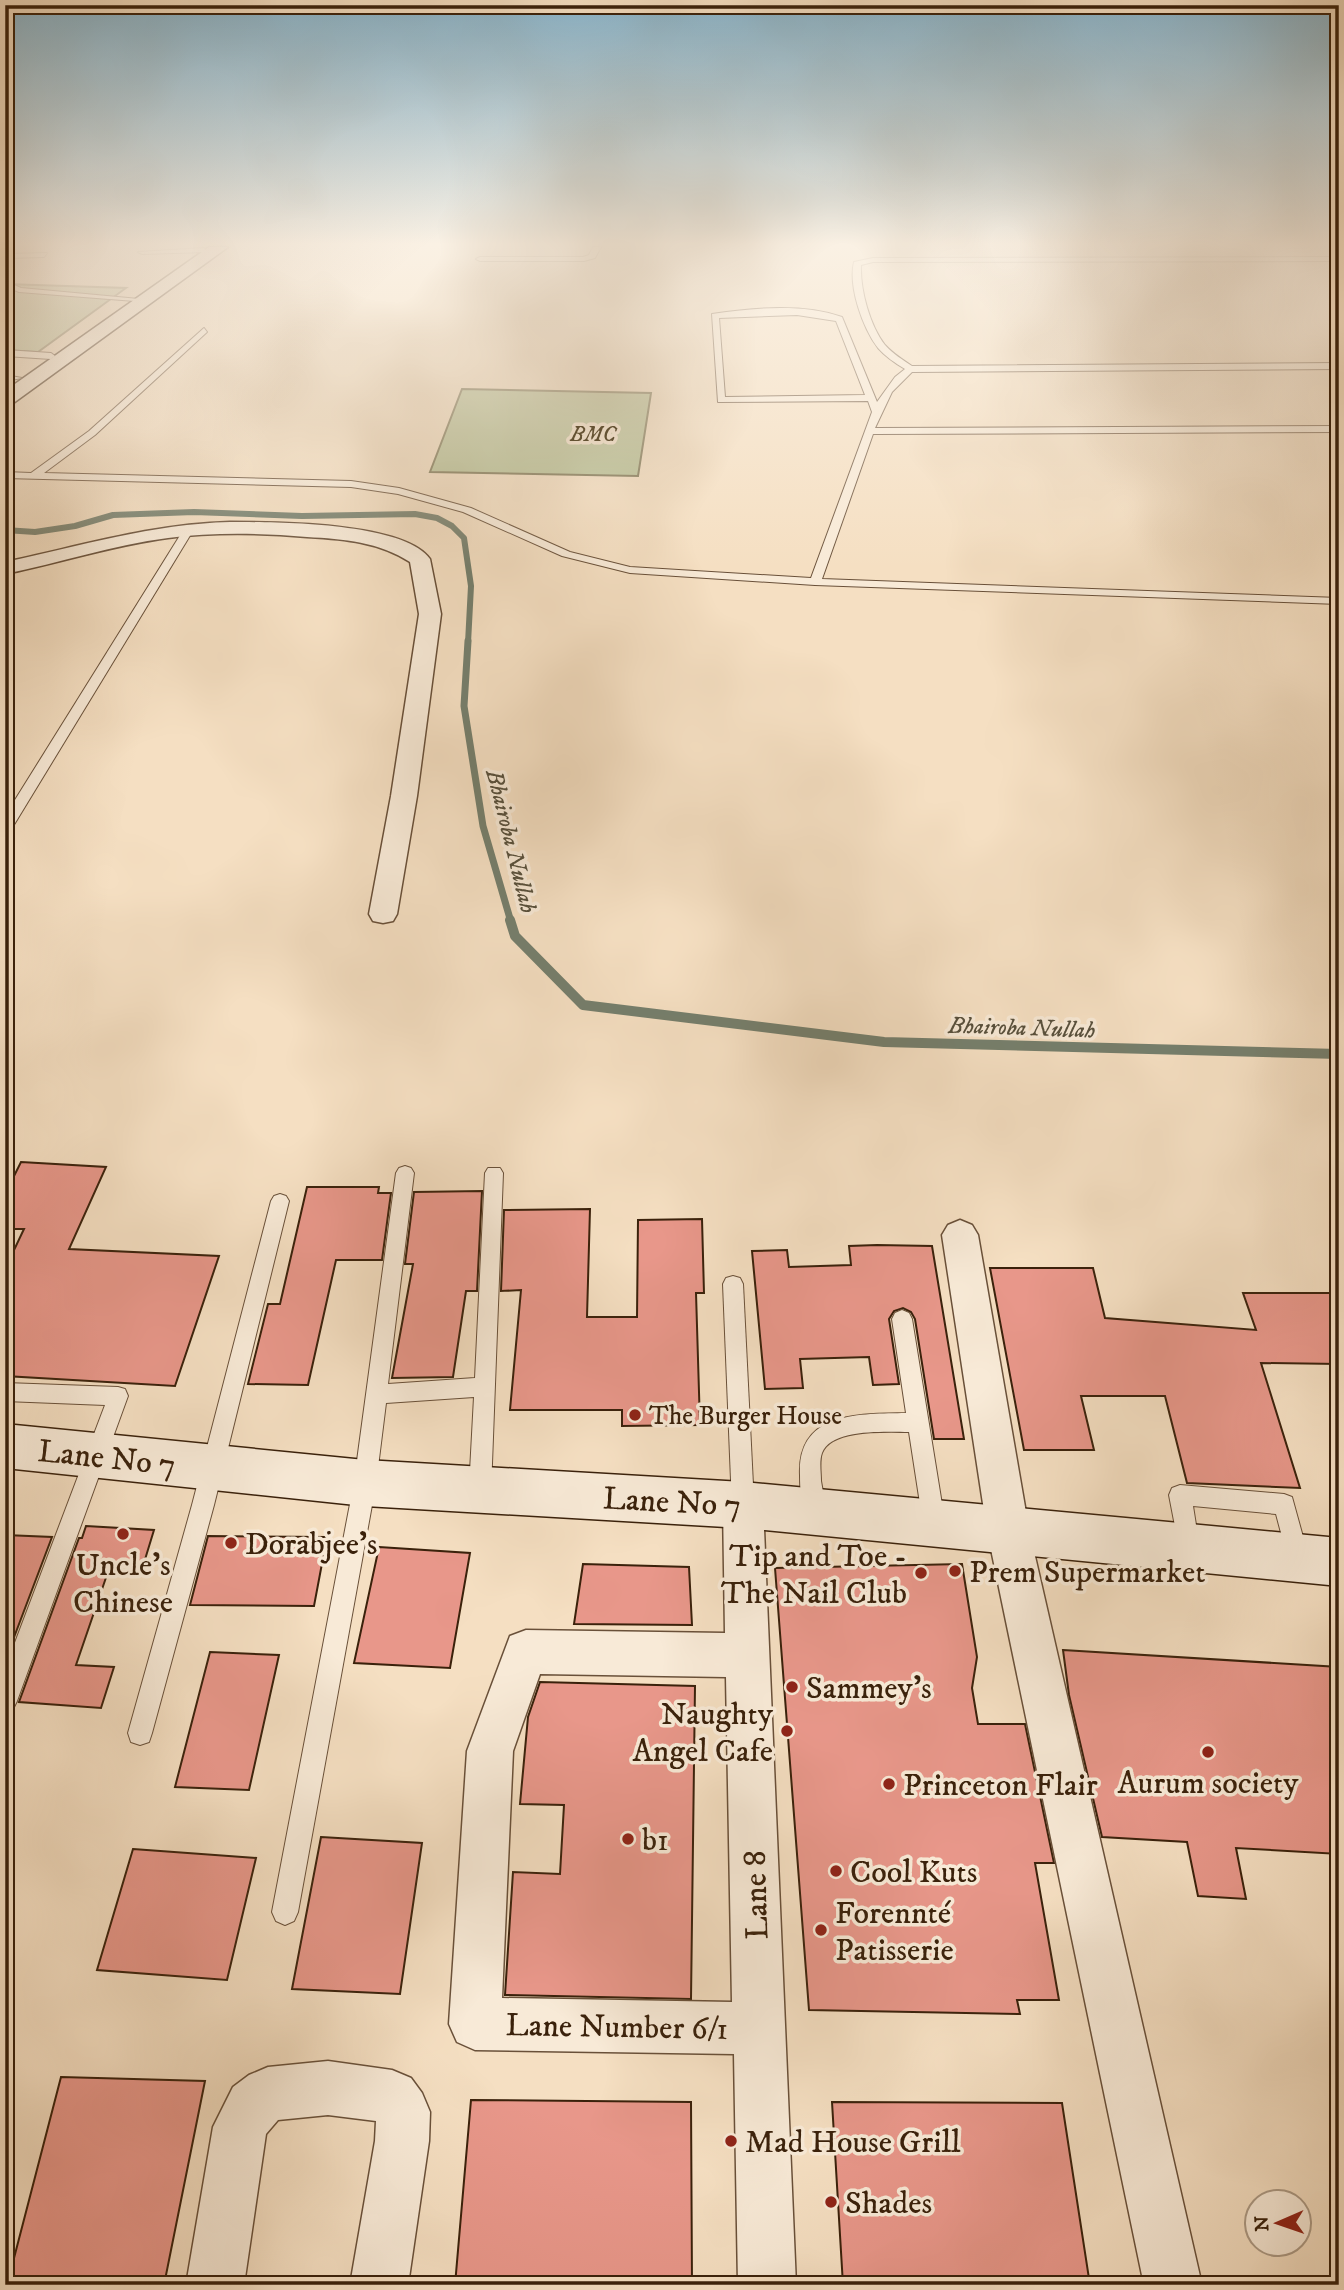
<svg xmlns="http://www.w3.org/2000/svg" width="1344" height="2290" font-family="'IM FELL DW Pica',serif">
	<rect width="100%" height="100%" fill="#f5dfc2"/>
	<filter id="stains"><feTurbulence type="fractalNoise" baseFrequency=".00286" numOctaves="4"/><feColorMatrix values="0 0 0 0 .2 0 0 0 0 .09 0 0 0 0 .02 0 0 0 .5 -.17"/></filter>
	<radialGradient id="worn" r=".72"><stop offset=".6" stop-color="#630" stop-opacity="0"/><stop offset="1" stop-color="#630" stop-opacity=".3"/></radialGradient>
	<g fill="#b8c296" stroke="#797250" stroke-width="2">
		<path d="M5,284L126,288L38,352L5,350Z"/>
		<path d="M462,389L651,393L638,476L430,472Z"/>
	</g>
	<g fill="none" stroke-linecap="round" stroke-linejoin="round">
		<path stroke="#757f6d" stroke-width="6" d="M5,530L35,532L75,526L113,515L194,512L302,516L415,514L437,518L452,526L464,538L471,586L468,643"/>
		<path stroke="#757f6d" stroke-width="7" d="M468,641L464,706L483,826L511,922"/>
		<path stroke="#757f6d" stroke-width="10" d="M510,920L515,936L583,1005L884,1042L1339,1054"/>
	</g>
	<g fill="#e8978a" stroke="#3a210b" stroke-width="2">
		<path d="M21,1162L106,1167L69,1249L219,1256L175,1386L5,1376V1269L24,1229H5V1194Z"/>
		<path d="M307,1187H379L378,1193H391L382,1260H336L308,1385L248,1384L268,1304H280Z"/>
		<path d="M482,1191L477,1291H466L453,1377L392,1378L413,1264H405L414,1192Z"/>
		<path d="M590,1209L587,1317H637L638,1220L702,1219L704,1293H696L700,1425L622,1426V1410H510L521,1290L501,1291L504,1210Z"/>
		<path d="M877,1245L932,1246L964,1439H934L915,1319L911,1312L903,1308L894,1311L889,1319L899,1384L873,1385L869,1357L800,1359L803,1388L765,1389L752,1251L787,1250L789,1267L851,1265L849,1246Z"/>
		<path d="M990,1268H1093L1105,1318L1256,1330L1243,1293H1339V1364L1261,1363L1300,1488L1187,1483L1165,1396H1081L1094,1450H1024Z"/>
		<path d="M86,1526L154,1530L143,1566L111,1563L76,1665L114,1667L101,1708L19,1702L79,1538H82Z"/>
		<path d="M5,1535L52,1537L5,1661Z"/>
		<path d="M208,1536L327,1537L314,1606L190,1605Z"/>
		<path d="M379,1547L470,1553L450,1668L354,1663Z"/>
		<path d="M583,1564L689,1567L692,1625L574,1624Z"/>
		<path d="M962,1564L977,1657L972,1688L978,1724H1025L1054,1863H1035L1059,2000H1017L1020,2014L809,2010L775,1568Z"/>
		<path d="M1063,1650L1339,1667V1854L1236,1848L1246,1899L1198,1896L1187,1842L1102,1837L1069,1695Z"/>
		<path d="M210,1652L279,1655L249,1790L175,1787Z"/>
		<path d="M540,1682L695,1686L691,1999L505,1995L513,1872L560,1874L564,1805L520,1804L528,1717Z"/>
		<path d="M321,1837L422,1843L400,1994L292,1989Z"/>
		<path d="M133,1849L256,1858L227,1980L97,1970Z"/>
		<path d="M61,2077L205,2081L164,2285H7Z"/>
		<path d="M471,2100L691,2102L692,2285H455Z"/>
		<path d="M832,2102L1062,2103L1090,2285H843Z"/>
	</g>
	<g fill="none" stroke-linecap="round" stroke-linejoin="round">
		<defs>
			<g id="lane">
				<path d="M593,247H601L595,258L584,261H480L476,259L480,257H583L589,255Z"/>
				<path d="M204,248L207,252L142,254L138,252Z"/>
				<path d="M47,253L44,257L5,258V254Z"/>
				<path d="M1339,257V261L873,262L861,265C860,290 870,326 885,345C893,354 903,360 912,366L1339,363V369L912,372L892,392L875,428L1339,426V432L873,434L822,579L1339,598V604L815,585L630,573L562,556L463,512L398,494L351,487L5,478V472L31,473L89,431L204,328L207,332L95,435L44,473L351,481L399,488L471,508L570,552L630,567L811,578L872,412L868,401L718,402L712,314C752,308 803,303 842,317L877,402L895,377L905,369C895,363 886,357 878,348C863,328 848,287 854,262L873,258ZM797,315L836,321L865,395L725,397L719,318Z"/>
				<path d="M5,281L21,288L139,299L135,301L19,292L5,286Z"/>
				<path d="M5,350L51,353L55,356L51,359L5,356Z"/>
				<path d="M5,375L22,378L5,381Z"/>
				<path d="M189,526L194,529L12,828L5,832V816L184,529Z"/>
				<path d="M405,1166L411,1168L414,1173L388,1384L475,1378L485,1173L488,1168H500L503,1173L491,1490L488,1497L480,1500L472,1497L469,1490L474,1397L386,1403L376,1483L298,1912L294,1921L285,1925L276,1921L272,1912L354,1483L396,1173L399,1168Z"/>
				<path d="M280,1194L286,1196L289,1201L214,1505L152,1733L149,1742L140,1745L131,1742L128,1733L192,1505L271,1201L274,1196Z"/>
				<path d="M733,1276L740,1278L743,1284L754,1505L751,1512L743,1515L735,1512L732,1505L723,1284L726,1278Z"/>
				<path d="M902,1310L909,1313L912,1319L945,1523L942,1531L934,1534L926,1531L923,1523L909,1432C888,1432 831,1428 822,1453C819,1461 821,1472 821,1481C823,1493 827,1506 822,1518L814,1522L806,1518C801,1506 800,1489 800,1475C797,1411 860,1414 906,1413L892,1319L895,1313Z"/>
				<path d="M5,1383L118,1387L125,1389L128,1396L17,1701L13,1709L5,1713V1669L105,1405L5,1401Z"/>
				<path d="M1180,1485L1284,1494L1292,1497L1308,1555L1305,1563L1297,1566L1289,1563L1276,1514L1193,1506L1199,1544L1196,1552L1188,1555L1180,1552L1169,1495L1172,1488Z"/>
			</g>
			<g id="street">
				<path d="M230,522C274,522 404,522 430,559L441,614L417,796L397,914L393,921L383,923L373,921L369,914L391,796L419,614L410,562C379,542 344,539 307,537C261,533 214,532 168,538C113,545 60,563 5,574V562C81,546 152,524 230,522Z"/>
				<path d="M960,1220L972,1225L978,1235L1029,1530L1202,2285H1144L987,1530L942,1235L948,1225Z"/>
				<path d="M743,1485L757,1491L763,1505L796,2285H738L734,2054L475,2050L457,2042L449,2024L467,1751L510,1636L526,1630L725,1633L723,1505L729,1491ZM540,1674L726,1677L732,2002L502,1998L513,1751Z"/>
				<path d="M328,2061L392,2070L411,2078L422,2093L430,2112L429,2141L408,2285H350L375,2141L376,2121L328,2115L278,2120L266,2134L244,2285H186L213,2127L233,2087L249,2075L268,2067Z"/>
			</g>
			<g id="secondary">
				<path d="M209,247H228L12,404L5,406V391Z"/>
				<path d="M5,1424L365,1460L743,1482L1339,1538V1586L743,1528L365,1506L5,1468Z"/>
			</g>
		</defs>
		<use href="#lane" stroke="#695039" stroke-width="2"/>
		<use href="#street" stroke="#695039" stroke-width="3"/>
		<use href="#secondary" stroke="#3a210b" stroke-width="3"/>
		<use href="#lane" fill="#f8ead7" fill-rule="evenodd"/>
		<use href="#street" fill="#f8ead7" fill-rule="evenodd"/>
		<use href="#secondary" fill="#f8ead7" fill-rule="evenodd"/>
	</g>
	<linearGradient id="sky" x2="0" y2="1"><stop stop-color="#8ab8d1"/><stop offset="0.43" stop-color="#faf1e4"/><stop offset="1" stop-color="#faf1e4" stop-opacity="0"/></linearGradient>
	<rect width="1344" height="568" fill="url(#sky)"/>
	<g fill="#8f2418" stroke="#f8ead7" stroke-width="2.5">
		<circle cx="635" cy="1415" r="7"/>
		<circle cx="123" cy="1534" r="7"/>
		<circle cx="231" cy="1543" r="7"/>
		<circle cx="955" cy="1571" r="7"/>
		<circle cx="921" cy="1573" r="7"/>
		<circle cx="792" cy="1687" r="7"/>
		<circle cx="787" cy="1731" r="7"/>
		<circle cx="1208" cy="1752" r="7"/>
		<circle cx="889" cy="1784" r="7"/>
		<circle cx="628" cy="1839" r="7"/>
		<circle cx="836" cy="1871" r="7"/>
		<circle cx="821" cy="1930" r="7"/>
		<circle cx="731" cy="2141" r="7"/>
		<circle cx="831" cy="2202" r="7"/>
	</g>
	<g text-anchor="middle" stroke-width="7" stroke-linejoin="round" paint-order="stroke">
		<g font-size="21" font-style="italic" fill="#605135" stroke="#f8ead7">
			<text x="593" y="441">BMC</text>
		</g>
		<g font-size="23" font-style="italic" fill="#58503c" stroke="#f8ead7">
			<text transform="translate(512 841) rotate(76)" y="8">Bhairoba Nullah</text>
			<text transform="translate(1022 1027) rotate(2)" y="8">Bhairoba Nullah</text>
		</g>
		<g font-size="26" fill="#3a210b" stroke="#f8ead7" text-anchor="start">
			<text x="649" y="1424">The Burger House</text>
		</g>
		<g font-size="32" fill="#3a210b" stroke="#f8ead7">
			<text transform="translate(107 1457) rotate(6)" y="11">Lane No 7</text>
			<text transform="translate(672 1501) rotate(3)" y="11">Lane No 7</text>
			<text transform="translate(755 1895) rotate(-92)" y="11">Lane 8</text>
			<text transform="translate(617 2026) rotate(1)" y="11">Lane Number 6/1</text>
		</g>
		<g font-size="32" fill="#3a210b" stroke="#f8ead7" text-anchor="start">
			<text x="245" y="1554">Dorabjee's</text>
			<text x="907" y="1566" text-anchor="end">Tip and Toe -<tspan x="907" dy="37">The Nail Club</tspan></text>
			<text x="123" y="1575" text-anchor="middle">Uncle's<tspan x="123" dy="37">Chinese</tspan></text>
			<text x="969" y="1582">Prem Supermarket</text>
			<text x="806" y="1698">Sammey's</text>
			<text x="773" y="1724" text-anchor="end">Naughty<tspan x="773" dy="37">Angel Cafe</tspan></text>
			<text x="1208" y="1793" text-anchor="middle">Aurum society</text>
			<text x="903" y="1795">Princeton Flair</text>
			<text x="642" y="1850">b1</text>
			<text x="850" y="1882">Cool Kuts</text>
			<text x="835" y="1923">Forennté<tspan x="835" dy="37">Patisserie</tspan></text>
			<text x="745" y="2152">Mad House Grill</text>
			<text x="845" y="2213">Shades</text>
		</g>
	</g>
	<rect width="1344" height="2290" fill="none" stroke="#f5dfc2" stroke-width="28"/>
	<rect x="7" y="7" width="1330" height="2276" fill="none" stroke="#3a210b" stroke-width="3.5"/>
	<rect x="14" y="14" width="1316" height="2262" fill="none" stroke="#3a210b" stroke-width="2"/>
	<g transform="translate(1278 2223) rotate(268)"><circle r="33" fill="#f8ead7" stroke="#ac9a85" stroke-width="2"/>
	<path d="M0-5L12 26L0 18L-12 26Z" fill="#8f2418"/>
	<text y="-10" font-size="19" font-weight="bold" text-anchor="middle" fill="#3a210b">N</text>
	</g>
	<rect width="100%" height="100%" filter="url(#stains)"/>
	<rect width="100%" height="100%" fill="url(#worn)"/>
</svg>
